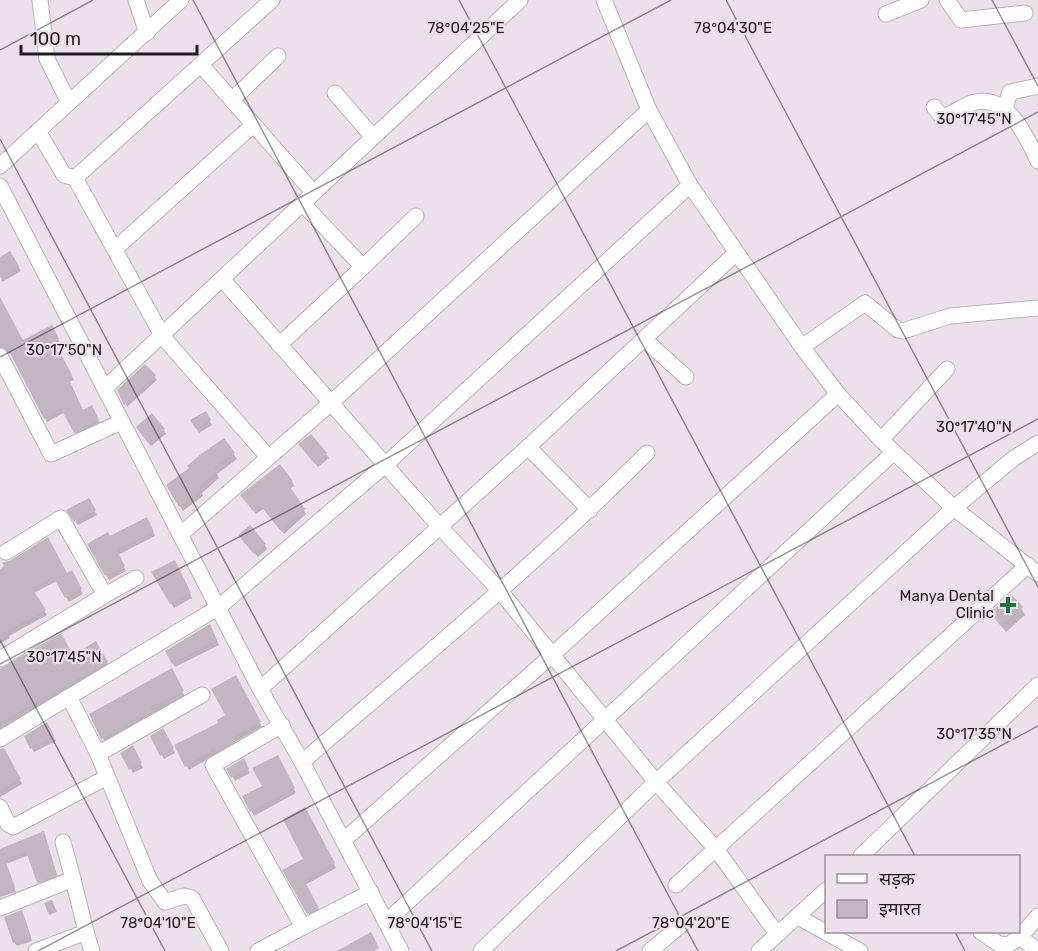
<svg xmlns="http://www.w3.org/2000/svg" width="1038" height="951" font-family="Rubik,'Noto Sans Devanagari',sans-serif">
	<rect width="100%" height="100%" fill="#ece0ea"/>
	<g fill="#0003">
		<path d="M10,253L21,271L2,282L0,259Z"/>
		<path d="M0,311L22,342L51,327L60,343L55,346L74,380L69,382L83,411L91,407L101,425L77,436L65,412L47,422L12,355L0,349Z"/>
		<path d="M145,366L157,380L127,407L119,391Z"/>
		<path d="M205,413L212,425L199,433L192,421Z"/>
		<path d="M164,430L166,434L151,446L140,432Z"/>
		<path d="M311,436L329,458L318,467L303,449Z"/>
		<path d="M224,440L237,459L217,474L219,478L202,493L203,496L183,511L168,486Z"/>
		<path d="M292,481L294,486L290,489L306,514L284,534L263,509L256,514L245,500Z"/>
		<path d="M88,500L97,515L78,525L68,510Z"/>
		<path d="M146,519L155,536L118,555L126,571L109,580L89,544L110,538Z"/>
		<path d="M242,540L265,545L267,549L258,557Z"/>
		<path d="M174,562L192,598L174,608L153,573Z"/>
		<path d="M0,570L66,575L71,573L83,594L69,602L57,581L34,593L47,615L9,636L10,638L0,644Z"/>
		<path d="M1021,608L1025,615L1006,632L991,613Z"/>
		<path d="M212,630L219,645L175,667L167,652Z"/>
		<path d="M96,643L110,668L0,729V669L73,657Z"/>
		<path d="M175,676L186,699L107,745L91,715Z"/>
		<path d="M236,677L262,727L235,742L236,746L219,756L218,753L189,770L176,746L220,723L227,716Z"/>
		<path d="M46,724L56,741L34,752L26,737Z"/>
		<path d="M163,730L175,753L164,759L152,737Z"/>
		<path d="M132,747L143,768L133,773L122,753Z"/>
		<path d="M0,749H4L22,784L0,797Z"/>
		<path d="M277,757L296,793L254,816L244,797L264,786Z"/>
		<path d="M243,760L250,773L235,781L228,769Z"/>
		<path d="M304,809L336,868L305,885L320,912L311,917L284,870L305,860Z"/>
		<path d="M44,833L58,880L40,887L29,855L6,864L16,892L0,897V849Z"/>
		<path d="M52,900L57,912L49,915L44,903Z"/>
		<path d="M24,916L32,941L17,946L14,942Z"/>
	</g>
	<g fill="#c2b6c0">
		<path d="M10,251L19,266L0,278V257Z"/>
		<path d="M0,297L23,340L52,325L59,339L54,341L72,375L68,377L83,410L92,405L99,420L74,433L61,409L44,419L9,351L0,346Z"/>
		<path d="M145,364L156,375L124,405L117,390Z"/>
		<path d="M206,411L211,420L196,429L190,420Z"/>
		<path d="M152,413L165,429L148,443L136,427Z"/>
		<path d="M311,434L327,453L315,464L298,444Z"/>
		<path d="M224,438L235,453L214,468L217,471L199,487L201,490L179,507L166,485L189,468L187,466L201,454Z"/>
		<path d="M280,464L293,481L288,484L305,509L281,531L260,505L253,511L240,495Z"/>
		<path d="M89,498L96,510L74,522L66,510Z"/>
		<path d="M147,517L154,532L117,550L125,566L105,576L87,544L108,532L110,536Z"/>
		<path d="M250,525L266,544L254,554L238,535Z"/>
		<path d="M48,537L67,573L72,570L82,589L65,598L53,577L32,588L46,610L0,635V569L4,566L2,563L11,560Z"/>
		<path d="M175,560L191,593L170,604L151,572Z"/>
		<path d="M1011,594L1023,607L1001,626L990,613Z"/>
		<path d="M210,624L217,640L172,664L165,651Z"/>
		<path d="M61,633L73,655L96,641L108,662L0,723V669Z"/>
		<path d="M172,668L184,691L150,708L152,712L122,725L124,728L101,739L89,714Z"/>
		<path d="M236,675L261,722L233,737L235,741L216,752L214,749L185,767L174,745L218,723L217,720L225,715L211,689Z"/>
		<path d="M47,722L54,736L30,749L24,736Z"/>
		<path d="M163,728L174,748L160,756L150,736Z"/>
		<path d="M133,745L142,763L129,770L120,753Z"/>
		<path d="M4,748L21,779L0,791V749Z"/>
		<path d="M278,755L295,788L250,812L242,796L262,786L252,768Z"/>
		<path d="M244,758L249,769L231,778L226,769Z"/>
		<path d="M305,807L335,863L304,880L319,908L307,914L282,870L303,859L283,819Z"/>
		<path d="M44,831L57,875L37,883L26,851L5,860L15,887L0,892V849Z"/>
		<path d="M22,910L31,937L13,943L4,917Z"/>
		<path d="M371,932L379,948L374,951H337Z"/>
	</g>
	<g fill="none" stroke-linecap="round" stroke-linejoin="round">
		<defs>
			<g id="minor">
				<path d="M40,0L47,59L68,101"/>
				<path d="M136,0L147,33"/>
				<path d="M604,0L649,110L690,185L802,347L838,394L881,440L954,508L1038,574"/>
				<path d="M947,0L961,20L1025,13"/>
				<path d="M886,14L921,0"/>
				<path d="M201,65L313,192"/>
				<path d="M335,93L372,136"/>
				<path d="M232,100L278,56"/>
				<path d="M934,107L942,117C954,114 964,104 976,102C1009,95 1027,138 1038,161"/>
				<path d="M1005,108L1010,92L1038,86"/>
				<path d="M38,131L64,175L75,178L163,337L268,457"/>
				<path d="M0,166L181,0"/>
				<path d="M75,178L272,0"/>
				<path d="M0,186L260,689L302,762L401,951"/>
				<path d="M302,203L363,267L416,216"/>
				<path d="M115,249L253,125"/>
				<path d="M222,279L440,527L500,591L656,782L716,849L777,934"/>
				<path d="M644,339L686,377"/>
				<path d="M279,345L363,267"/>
				<path d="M802,347L865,303L898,330L903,331L950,316L1038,308"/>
				<path d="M0,356L51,454L121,422"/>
				<path d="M105,388L520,0"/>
				<path d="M881,440L947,369"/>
				<path d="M528,447L590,510"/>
				<path d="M180,535L332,402L649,110"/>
				<path d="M6,552L61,518L105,595L136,578"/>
				<path d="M0,659L105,595"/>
				<path d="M260,689L528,447L736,253"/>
				<path d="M69,697L219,607L385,465L690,185"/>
				<path d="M282,725L213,765L303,927L371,892"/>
				<path d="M0,739L69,697L98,754L150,881L165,902L184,896L192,898L221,951"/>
				<path d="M98,754L202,695"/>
				<path d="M302,762C419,661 538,562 647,453"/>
				<path d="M0,807L8,824L13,827L107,777"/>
				<path d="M344,840L551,656L838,394"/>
				<path d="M63,842L73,879"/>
				<path d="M861,856L1038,685"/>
				<path d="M676,885L1028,565"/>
				<path d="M0,908L73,879L86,932"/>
				<path d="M798,917L860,951"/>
				<path d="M386,922L894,452"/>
				<path d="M981,932L999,944L1008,945L1020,937L1038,916"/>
				<path d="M1020,937L1038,951"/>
				<path d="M36,951L86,932L92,951"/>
				<path d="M258,951L303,927"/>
				<path d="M481,951L656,782L954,508L1014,458L1038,443"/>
				<path d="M650,951L681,925"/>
				<path d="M759,951L826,890"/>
			</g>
		</defs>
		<use href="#minor" stroke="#bcb0ba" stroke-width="17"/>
		<use href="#minor" stroke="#fff" stroke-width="15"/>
	</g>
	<path fill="none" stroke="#1e1a1d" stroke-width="1.5" stroke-opacity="0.45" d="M193,0L698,951M459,0L915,856M726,0L1038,587M992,0L1038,86M0,50L93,0M0,139L432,951M0,357L671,0M0,640L165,951M0,664L1038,112M955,932L965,951M38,951L1038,419M616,951L1038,726"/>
	<path fill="#217040" stroke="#ece0ea" stroke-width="2" d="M1005 596h6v6h6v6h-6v6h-6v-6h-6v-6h6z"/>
	<g text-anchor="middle" stroke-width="4.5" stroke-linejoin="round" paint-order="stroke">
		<g font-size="15" fill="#1e1a1d" stroke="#ece0ea" text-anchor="end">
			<text x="994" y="601">Manya Dental<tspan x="994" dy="17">Clinic</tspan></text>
		</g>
	</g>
	<g font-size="15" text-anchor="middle" fill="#1e1a1d" stroke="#ece0ea" stroke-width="4.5" stroke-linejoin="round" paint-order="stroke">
		<text x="466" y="33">78°04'25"E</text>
		<text x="733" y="33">78°04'30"E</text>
		<text x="974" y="124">30°17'45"N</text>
		<text x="64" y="355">30°17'50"N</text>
		<text x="974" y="432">30°17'40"N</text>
		<text x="64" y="662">30°17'45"N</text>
		<text x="974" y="739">30°17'35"N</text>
		<text x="158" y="928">78°04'10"E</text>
		<text x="425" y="928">78°04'15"E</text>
		<text x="691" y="928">78°04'20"E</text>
	</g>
	<rect x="825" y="855" width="195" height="78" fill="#ece0ea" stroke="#9a9198" stroke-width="1.5"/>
	<rect x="837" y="874" width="30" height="9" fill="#ffffff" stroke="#9a9198" stroke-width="1.5"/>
	<text x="879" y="885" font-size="18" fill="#1e1a1d">सड़क</text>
	<rect x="837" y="900" width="30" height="18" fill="#c2b6c0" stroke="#9a9198" stroke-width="1.5"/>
	<text x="879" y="915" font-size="18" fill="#1e1a1d">इमारत</text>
	<path d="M21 45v9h176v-9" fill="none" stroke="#1e1a1d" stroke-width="3"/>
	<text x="30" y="45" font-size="18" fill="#1e1a1d" stroke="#ece0ea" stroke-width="4.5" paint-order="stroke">100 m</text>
</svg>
